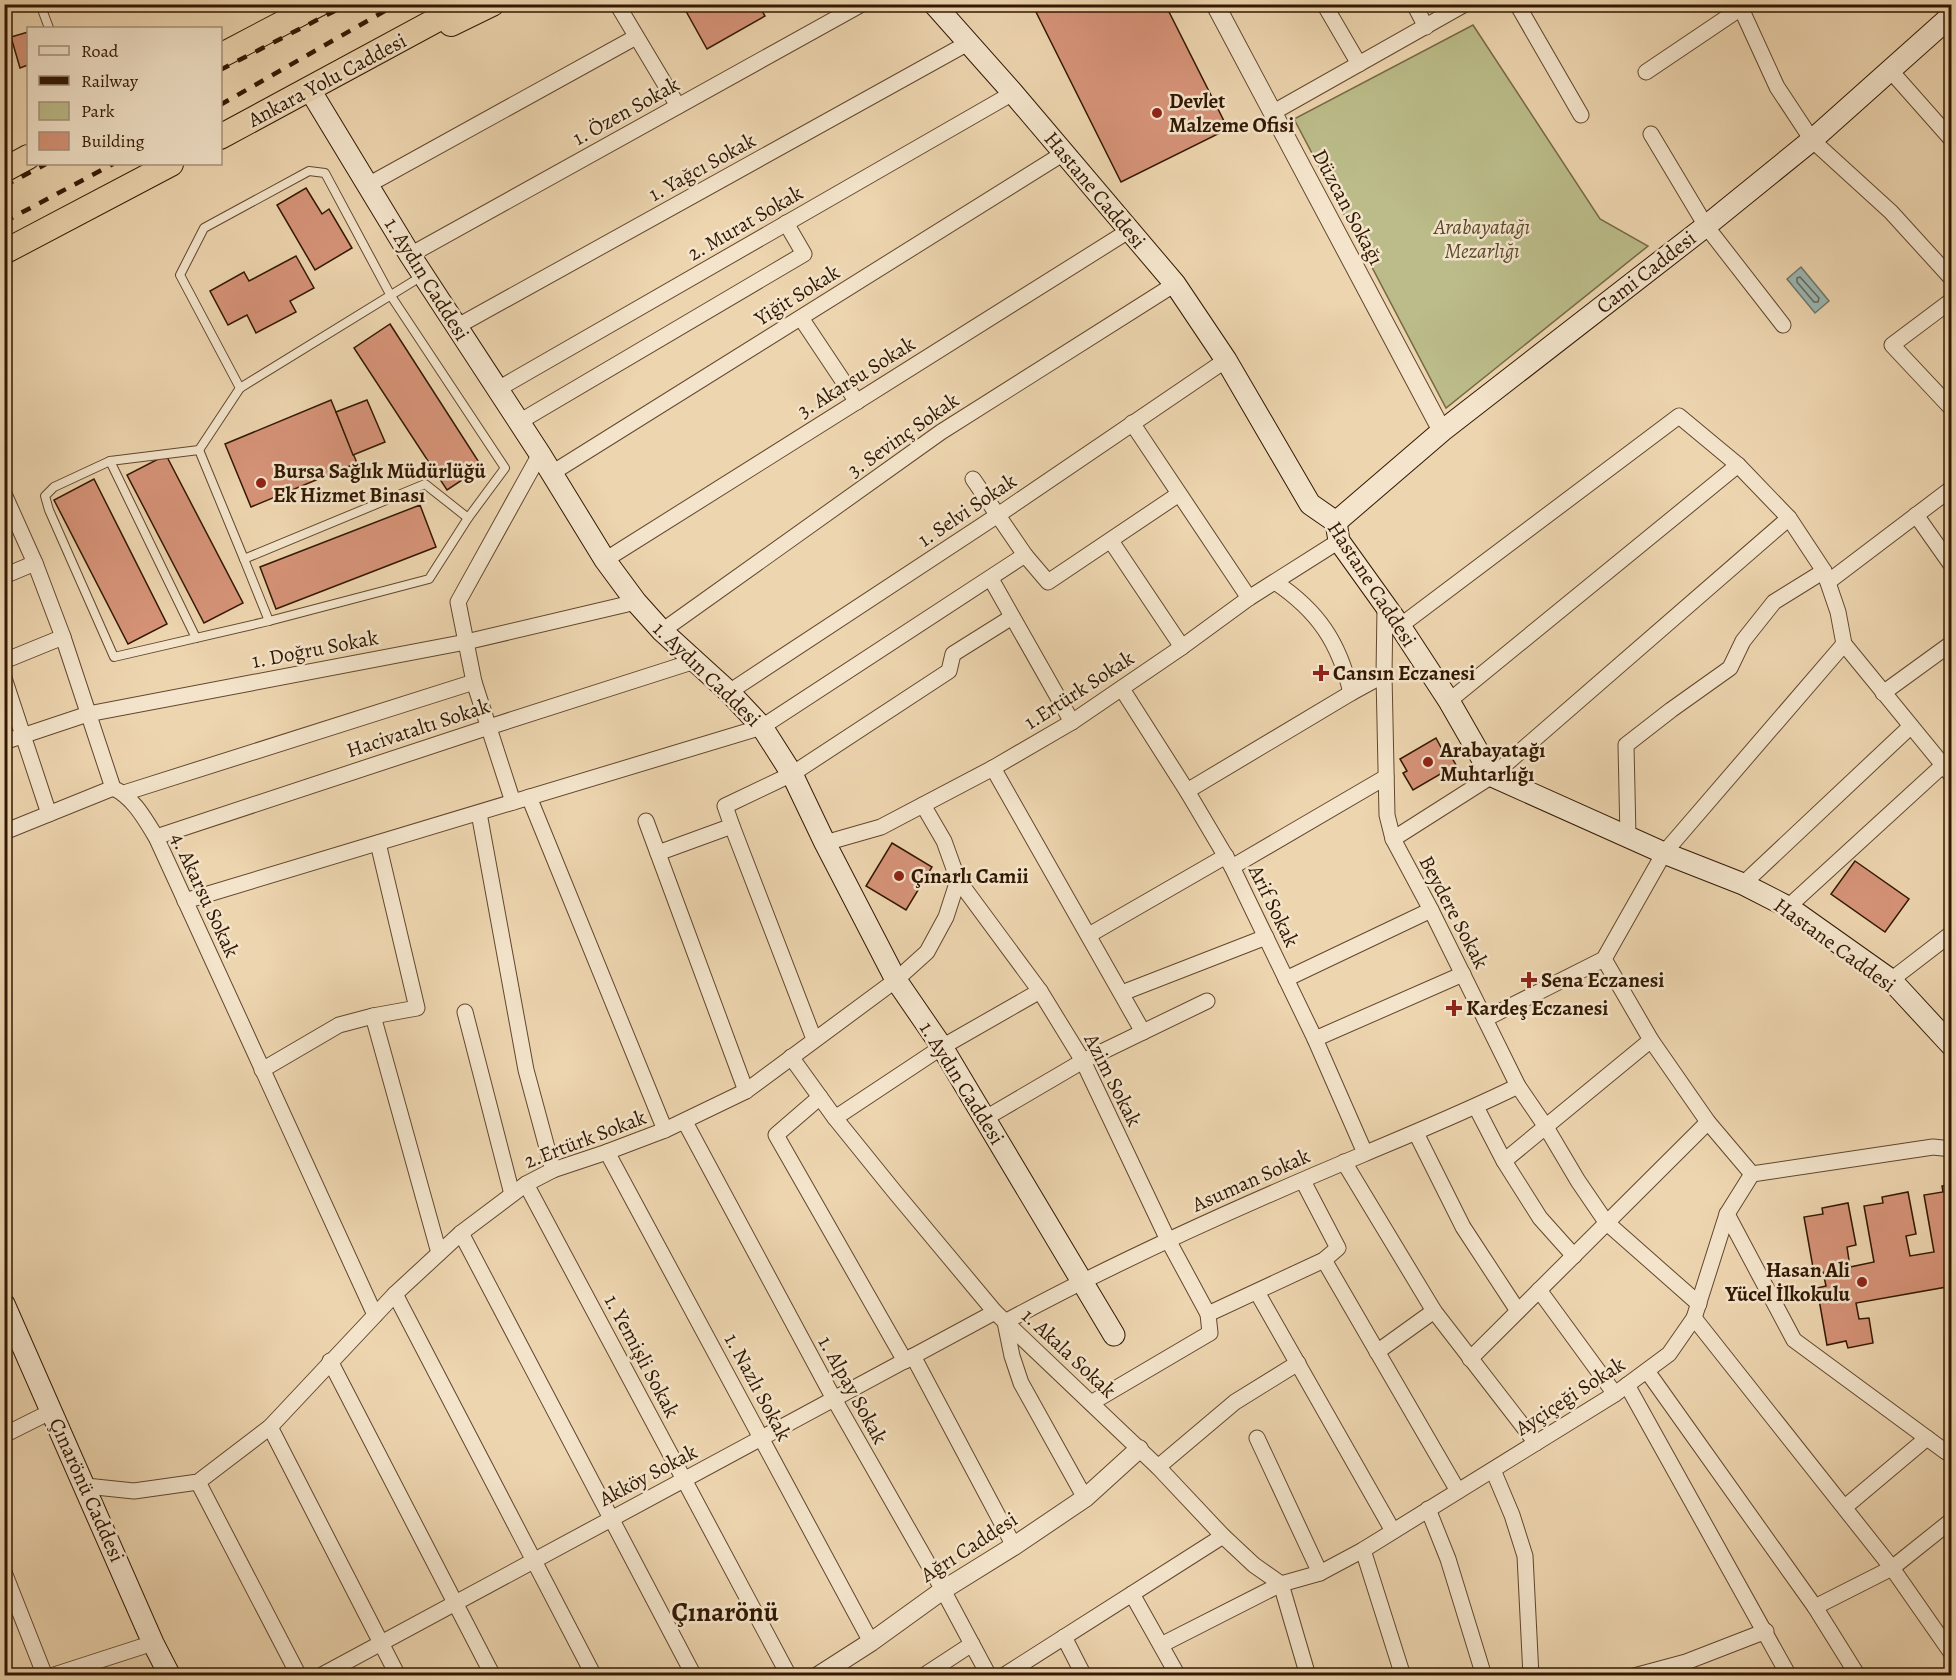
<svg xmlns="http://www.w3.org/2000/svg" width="1956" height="1680" font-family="Alegreya,serif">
	<rect width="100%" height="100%" fill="#edd5af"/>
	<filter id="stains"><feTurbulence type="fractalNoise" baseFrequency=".00333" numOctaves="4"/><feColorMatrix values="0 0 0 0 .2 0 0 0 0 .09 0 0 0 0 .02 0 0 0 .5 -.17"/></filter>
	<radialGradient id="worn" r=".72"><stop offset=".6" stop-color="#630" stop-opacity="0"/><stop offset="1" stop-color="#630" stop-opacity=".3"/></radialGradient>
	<path fill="#bbbc89" stroke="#766a46" stroke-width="1.5" d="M1473,25L1600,219L1648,246L1446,408L1294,119Z"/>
	<path fill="#9bb7b3" stroke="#71776c" stroke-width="1.5" d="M1801,267L1829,301L1815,313L1787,279Z"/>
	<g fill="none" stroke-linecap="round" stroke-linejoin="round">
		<path stroke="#66685a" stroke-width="1.5" d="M1800,277L1819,298L1818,302H1814L1797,282V278Z"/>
	</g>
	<g fill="#d69378" stroke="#321802" stroke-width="1.5">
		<path d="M682,4H758L765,16L707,49Z"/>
		<path d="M1032,4H1165L1228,129L1121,182Z"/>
		<path d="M28,32V65L20,68L11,37Z"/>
		<path d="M306,188L322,214L329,209L352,248L315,270L277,205Z"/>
		<path d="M296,256L314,288L290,301L296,312L256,333L247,315L228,325L210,291L244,272L249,281Z"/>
		<path d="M390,324L482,467L447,490L354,348Z"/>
		<path d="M331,400L357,463L251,507L225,444Z"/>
		<path d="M367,400L385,442L353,455L336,412Z"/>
		<path d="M166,455L243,603L204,623L127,475Z"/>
		<path d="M94,479L167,624L128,644L54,500Z"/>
		<path d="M420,505L436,547L276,609L260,567Z"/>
		<path d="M1436,738L1443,751L1447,749L1456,765L1413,790L1403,773L1407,771L1400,759Z"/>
		<path d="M892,843L932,867L906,910L866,886Z"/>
		<path d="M1855,861L1909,899L1885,932L1831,894Z"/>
		<path d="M1952,1184V1286L1856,1303L1859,1319L1869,1318L1873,1343L1848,1348L1846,1341L1827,1345L1817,1288L1826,1286L1823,1272L1814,1273L1804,1217L1823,1214L1822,1208L1848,1203L1856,1245L1847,1247L1850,1267L1874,1262L1864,1206L1883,1203L1882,1197L1908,1192L1916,1234L1906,1236L1910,1256L1934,1252L1924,1195L1943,1192L1942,1186Z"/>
	</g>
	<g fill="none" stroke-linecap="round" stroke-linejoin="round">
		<defs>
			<g id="service">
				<path d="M40,4L49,28"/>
				<path d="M199,450L244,559L425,484L468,518"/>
				<path d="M110,461L54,487L45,496L49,510L114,657L269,621L429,579L468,518L505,468L391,296L325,173L309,171L204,228L180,275L240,388"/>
				<path d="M244,559L269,621"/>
				<path d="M196,638L110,461L199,450L240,388L422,276"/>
			</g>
			<g id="minor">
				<path d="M617,4L678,106"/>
				<path d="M1324,4L1359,64"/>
				<path d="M1414,4L1426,27"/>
				<path d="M1517,4L1581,115"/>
				<path d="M1739,4L1777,87L1812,140L1891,212L1952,279"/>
				<path d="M1890,70L1952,140"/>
				<path d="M1646,72L1741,8"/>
				<path d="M1272,113L1465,4"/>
				<path d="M1651,134L1706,226L1783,325"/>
				<path d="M368,185L636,37"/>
				<path d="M410,255L862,4"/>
				<path d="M1952,300L1892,345L1952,409"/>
				<path d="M801,318L857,402"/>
				<path d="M456,327L968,43"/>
				<path d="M498,389L1013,93"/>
				<path d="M519,422L804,254L786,223"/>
				<path d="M1132,423L1249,598"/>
				<path d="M552,473L1064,153"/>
				<path d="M4,494L35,563L63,637L113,788C133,797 145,819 156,837L375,1315"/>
				<path d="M1916,515L1952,566"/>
				<path d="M1111,541L1182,647"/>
				<path d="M1025,555L1048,582L1179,494"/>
				<path d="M605,560L1130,230"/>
				<path d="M4,576L35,563"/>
				<path d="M991,579L1072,722"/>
				<path d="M1275,582C1318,611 1339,642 1351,693"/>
				<path d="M1828,582L1952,488"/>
				<path d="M1385,607L1384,675L1387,815L1393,839L1431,910L1518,1086L1546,1127L1578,1181L1606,1222L1699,1304"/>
				<path d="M1400,626L1679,416L1738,465L1789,518L1824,571L1838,612L1844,644L1952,776"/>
				<path d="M662,631L941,432L1175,284"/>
				<path d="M4,661L63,637"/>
				<path d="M4,678L49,814"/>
				<path d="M1122,689L1187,791L1232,867L1315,1039L1365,1153"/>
				<path d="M729,692L998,515L1226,360"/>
				<path d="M1883,693L1952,643"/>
				<path d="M1449,701L1738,465"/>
				<path d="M4,742L88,714L466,642L636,602"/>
				<path d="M993,768L1143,1032"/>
				<path d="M1187,791L1351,693L1384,675"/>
				<path d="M124,793L474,682"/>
				<path d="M529,797L665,1130"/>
				<path d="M513,802L474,682L458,602L540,454"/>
				<path d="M479,813L526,1070L553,1170"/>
				<path d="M646,821L746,1091"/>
				<path d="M732,826L814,1039"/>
				<path d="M4,832L113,788"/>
				<path d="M156,837L489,727L695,661"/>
				<path d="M1628,837L1626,745L1671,710L1730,668L1743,641L1774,602L1824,571"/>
				<path d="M1393,839L1492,776L1789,518"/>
				<path d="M378,843L417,1008L373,1016L439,1253"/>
				<path d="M825,843L881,827L993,768L1072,722L1182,647L1249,598L1339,541"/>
				<path d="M658,853L732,826L725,806L792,774L949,671L953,654L1012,617"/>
				<path d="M1232,867L1386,777"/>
				<path d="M958,880L1040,991L1083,1061L1168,1240L1208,1314"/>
				<path d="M1743,884L1910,727"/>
				<path d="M185,901L762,727L1025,555L973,479"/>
				<path d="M1788,907L1952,757"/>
				<path d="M1089,935L1226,856"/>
				<path d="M1604,959L1651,1040L1708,1122L1752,1174"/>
				<path d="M1286,979L1431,910"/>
				<path d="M1891,980L1952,933"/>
				<path d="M1122,993L1266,937"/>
				<path d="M465,1012L512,1194"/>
				<path d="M1485,1019L1604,959L1664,853L1844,644"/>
				<path d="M1315,1039L1463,974"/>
				<path d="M791,1057L835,1118L894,1191L995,1312L1158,1467L1223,1536L1254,1565L1281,1584L1308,1676"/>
				<path d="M262,1070L339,1025L373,1016"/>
				<path d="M820,1097L776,1135L905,1361"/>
				<path d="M1476,1107L1504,1161L1540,1218L1574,1256"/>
				<path d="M835,1118L942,1047L1040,991"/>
				<path d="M984,1119L1083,1061L1207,1001"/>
				<path d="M685,1122L834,1399L943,1590L989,1676"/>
				<path d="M1416,1133L1463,1227L1518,1311"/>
				<path d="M607,1152L871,1642"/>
				<path d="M1504,1161L1651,1040"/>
				<path d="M1344,1162L1434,1311L1536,1443"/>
				<path d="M1752,1174L1933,1147L1952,1149"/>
				<path d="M526,1184L789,1676"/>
				<path d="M1727,1214L1794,1340L1946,1452L1952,1453"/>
				<path d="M461,1233L694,1676"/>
				<path d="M1324,1260L1458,1491"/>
				<path d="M1539,1290L1615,1394"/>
				<path d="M1257,1292L1393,1531"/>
				<path d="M395,1294L594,1676"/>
				<path d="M1694,1318L1892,1568L1952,1654"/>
				<path d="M1377,1352L1434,1311"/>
				<path d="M913,1356L1014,1546"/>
				<path d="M1470,1359L1708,1122"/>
				<path d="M330,1361L493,1676"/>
				<path d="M1647,1371L1815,1607L1858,1676"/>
				<path d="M1627,1385L1789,1676"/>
				<path d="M1091,1403L1210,1333L1208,1314L1324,1260L1338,1248L1303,1181"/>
				<path d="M270,1427L398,1676"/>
				<path d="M4,1435L52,1411"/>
				<path d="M1257,1438L1320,1573"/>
				<path d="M1158,1467L1235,1402L1298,1363"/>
				<path d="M1493,1470L1512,1515L1525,1556L1531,1676"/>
				<path d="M198,1482L299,1676"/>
				<path d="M86,1486L134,1491L198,1482L270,1427L395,1294L461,1233L526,1184L553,1170L607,1152L665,1130L746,1091L896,980L927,952L946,917L958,880L944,841L923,805"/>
				<path d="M1085,1498L1021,1383L1012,1356L1005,1322C1121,1259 1242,1205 1364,1154C1416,1132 1467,1111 1518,1086"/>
				<path d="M1845,1507L1927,1438"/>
				<path d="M1428,1509L1448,1559L1484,1676"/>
				<path d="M1363,1550L1403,1676"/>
				<path d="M4,1572L45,1676"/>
				<path d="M1132,1594L1178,1676"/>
				<path d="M1815,1607L1892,1568L1952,1520"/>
				<path d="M1064,1637L1084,1676"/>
				<path d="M1161,1645L1281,1584L1320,1573L1363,1550L1615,1394L1669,1354L1694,1318L1727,1214L1752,1174"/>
				<path d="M51,1676L153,1643"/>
				<path d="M320,1676L995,1312"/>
				<path d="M923,1676L972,1644"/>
				<path d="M1003,1676L1223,1536"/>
				<path d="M1634,1676L1686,1662L1766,1631"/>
			</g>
			<g id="tertiary">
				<path d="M1215,4L1442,431"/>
				<path d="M818,1676L871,1642L943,1590L1014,1546L1085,1498L1139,1449"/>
			</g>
			<g id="secondary">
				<path d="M934,4L1013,93L1175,284L1226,360L1310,504L1336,522L1339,541L1400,626L1449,701L1492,776L1664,853L1743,884L1788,907L1891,980L1952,1046"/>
				<path d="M310,90L410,255L540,454L605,560L636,602L662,631L729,692L762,727L792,774L825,843L896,980L942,1047L1114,1335"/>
				<path d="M1336,522L1442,431L1706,226L1812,140L1952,15"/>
				<path d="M4,1304L153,1643L170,1676"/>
			</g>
			<g id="trunk">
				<path d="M451,24L492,4"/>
				<path d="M220,56L319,4"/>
				<path d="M220,137L466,4"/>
				<path d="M4,170L28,157"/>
				<path d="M4,252L171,164"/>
			</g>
		</defs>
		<use href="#service" stroke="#61472d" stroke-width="10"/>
		<use href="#minor" stroke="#61472d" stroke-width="17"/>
		<use href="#tertiary" stroke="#61472d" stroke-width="20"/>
		<use href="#secondary" stroke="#321802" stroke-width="23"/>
		<use href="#trunk" stroke="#321802" stroke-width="26"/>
		<use href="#service" stroke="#f3e4cb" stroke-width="8"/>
		<use href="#minor" stroke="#f3e4cb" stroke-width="15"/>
		<use href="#tertiary" stroke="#f3e4cb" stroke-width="18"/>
		<use href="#secondary" stroke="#f3e4cb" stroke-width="21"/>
		<use href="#trunk" stroke="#edd5af" stroke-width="24"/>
		<g stroke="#321802" stroke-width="4.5" stroke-dasharray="10 10" stroke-linecap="butt">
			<path d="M220,70L348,4"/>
			<path d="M220,105L397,4"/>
			<path d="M4,186L46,164"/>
			<path d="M4,222L113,164"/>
		</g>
	</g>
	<g fill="#8f2418" stroke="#f3e4cb" stroke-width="2">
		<circle cx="1157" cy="113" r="6"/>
		<circle cx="261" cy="483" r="6"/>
		<path d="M1318 664h6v6h6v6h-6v6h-6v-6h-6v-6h6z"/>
		<circle cx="1428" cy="762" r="6"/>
		<circle cx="899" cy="876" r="6"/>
		<path d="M1526 971h6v6h6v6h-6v6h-6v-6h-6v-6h6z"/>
		<path d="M1451 999h6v6h6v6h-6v6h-6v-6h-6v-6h6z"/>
		<circle cx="1862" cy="1282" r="6"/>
	</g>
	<g text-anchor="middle" stroke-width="5" stroke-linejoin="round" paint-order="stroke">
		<g font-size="21" fill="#321802" stroke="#f3e4cb">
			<text transform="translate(327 80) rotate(-28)" y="7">Ankara Yolu Caddesi</text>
			<text transform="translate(626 111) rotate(-29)" y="7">1. Özen Sokak</text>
			<text transform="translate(702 167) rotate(-29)" y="7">1. Yağcı Sokak</text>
			<text transform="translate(1095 190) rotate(50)" y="7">Hastane Caddesi</text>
			<text transform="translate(1348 207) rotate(62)" y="7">Düzcan Sokağı</text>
			<text transform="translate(745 223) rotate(-30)" y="7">2. Murat Sokak</text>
			<text transform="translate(1646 272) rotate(-38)" y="7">Cami Caddesi</text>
			<text transform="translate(427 279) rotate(58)" y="7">1. Aydın Caddesi</text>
			<text transform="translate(797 295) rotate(-32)" y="7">Yiğit Sokak</text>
			<text transform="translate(856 377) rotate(-32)" y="7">3. Akarsu Sokak</text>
			<text transform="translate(903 435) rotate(-35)" y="7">3. Sevinç Sokak</text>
			<text transform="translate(967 510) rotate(-34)" y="7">1. Selvi Sokak</text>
			<text transform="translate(1372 584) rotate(57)" y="7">Hastane Caddesi</text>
			<text transform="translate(315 649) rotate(-11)" y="7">1. Doğru Sokak</text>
			<text transform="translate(707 674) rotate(44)" y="7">1. Aydın Caddesi</text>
			<text transform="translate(1079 690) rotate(-33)" y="7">1.Ertürk Sokak</text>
			<text transform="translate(418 728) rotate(-18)" y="7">Hacivataltı Sokak</text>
			<text transform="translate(205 895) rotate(65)" y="7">4. Akarsu Sokak</text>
			<text transform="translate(1274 906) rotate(64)" y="7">Arif Sokak</text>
			<text transform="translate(1454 912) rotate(62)" y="7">Beydere Sokak</text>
			<text transform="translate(1835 945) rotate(36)" y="7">Hastane Caddesi</text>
			<text transform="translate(1113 1080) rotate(63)" y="7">Azim Sokak</text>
			<text transform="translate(962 1083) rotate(58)" y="7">1. Aydın Caddesi</text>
			<text transform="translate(585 1139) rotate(-21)" y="7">2.Ertürk Sokak</text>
			<text transform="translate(1251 1180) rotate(-24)" y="7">Asuman Sokak</text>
			<text transform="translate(1069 1353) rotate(43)" y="7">1. Akala Sokak</text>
			<text transform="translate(642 1356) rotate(62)" y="7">1. Yemişli Sokak</text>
			<text transform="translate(758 1387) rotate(62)" y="7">1. Nazlı Sokak</text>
			<text transform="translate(853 1390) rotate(61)" y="7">1. Alpay Sokak</text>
			<text transform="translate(1570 1396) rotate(-33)" y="7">Ayçiçeği Sokak</text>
			<text transform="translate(648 1475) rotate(-28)" y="7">Akköy Sokak</text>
			<text transform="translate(87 1490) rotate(66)" y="7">Çınarönü Caddesi</text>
			<text transform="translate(969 1547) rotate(-33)" y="7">Ağrı Caddesi</text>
		</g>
		<g font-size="21" font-weight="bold" fill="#321802" stroke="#f3e4cb" text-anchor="start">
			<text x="1169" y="108">Devlet<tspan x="1169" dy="24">Malzeme Ofisi</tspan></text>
			<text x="273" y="478">Bursa Sağlık Müdürlüğü<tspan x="273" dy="24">Ek Hizmet Binası</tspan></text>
			<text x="1333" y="680">Cansın Eczanesi</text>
			<text x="1440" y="757">Arabayatağı<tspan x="1440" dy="24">Muhtarlığı</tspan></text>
			<text x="911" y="883">Çınarlı Camii</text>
			<text x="1541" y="987">Sena Eczanesi</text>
			<text x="1466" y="1015">Kardeş Eczanesi</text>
			<text x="1850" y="1277" text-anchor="end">Hasan Ali<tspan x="1850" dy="24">Yücel İlkokulu</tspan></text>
		</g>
		<g font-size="21" font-style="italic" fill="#5b492a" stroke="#f3e4cb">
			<text x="1482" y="234">Arabayatağı<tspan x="1482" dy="24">Mezarlığı</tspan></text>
		</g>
		<g font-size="27" font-weight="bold" fill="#321802" stroke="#f3e4cb">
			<text x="725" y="1621">Çınarönü</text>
		</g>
	</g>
	<rect width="1956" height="1680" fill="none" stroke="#edd5af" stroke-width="24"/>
	<rect x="6" y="6" width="1944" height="1668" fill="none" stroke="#321802" stroke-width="3"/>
	<rect x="12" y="12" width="1932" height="1656" fill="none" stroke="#321802" stroke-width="1.5"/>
	<rect x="27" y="27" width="195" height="138" fill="#f3e4cb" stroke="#a6927b" stroke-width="1.5"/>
	<rect x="39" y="46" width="30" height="9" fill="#f3e4cb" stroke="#a6927b" stroke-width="1.5"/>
	<text x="81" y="57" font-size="18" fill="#321802">Road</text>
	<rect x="39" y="76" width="30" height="9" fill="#321802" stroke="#a6927b" stroke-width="1.5"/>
	<text x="81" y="87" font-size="18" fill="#321802">Railway</text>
	<rect x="39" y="102" width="30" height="18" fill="#bbbc89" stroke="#a6927b" stroke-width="1.5"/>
	<text x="81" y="117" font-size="18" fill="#321802">Park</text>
	<rect x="39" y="132" width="30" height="18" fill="#d69378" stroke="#a6927b" stroke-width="1.5"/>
	<text x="81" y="147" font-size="18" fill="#321802">Building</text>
	<rect width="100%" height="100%" filter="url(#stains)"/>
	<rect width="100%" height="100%" fill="url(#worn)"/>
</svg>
